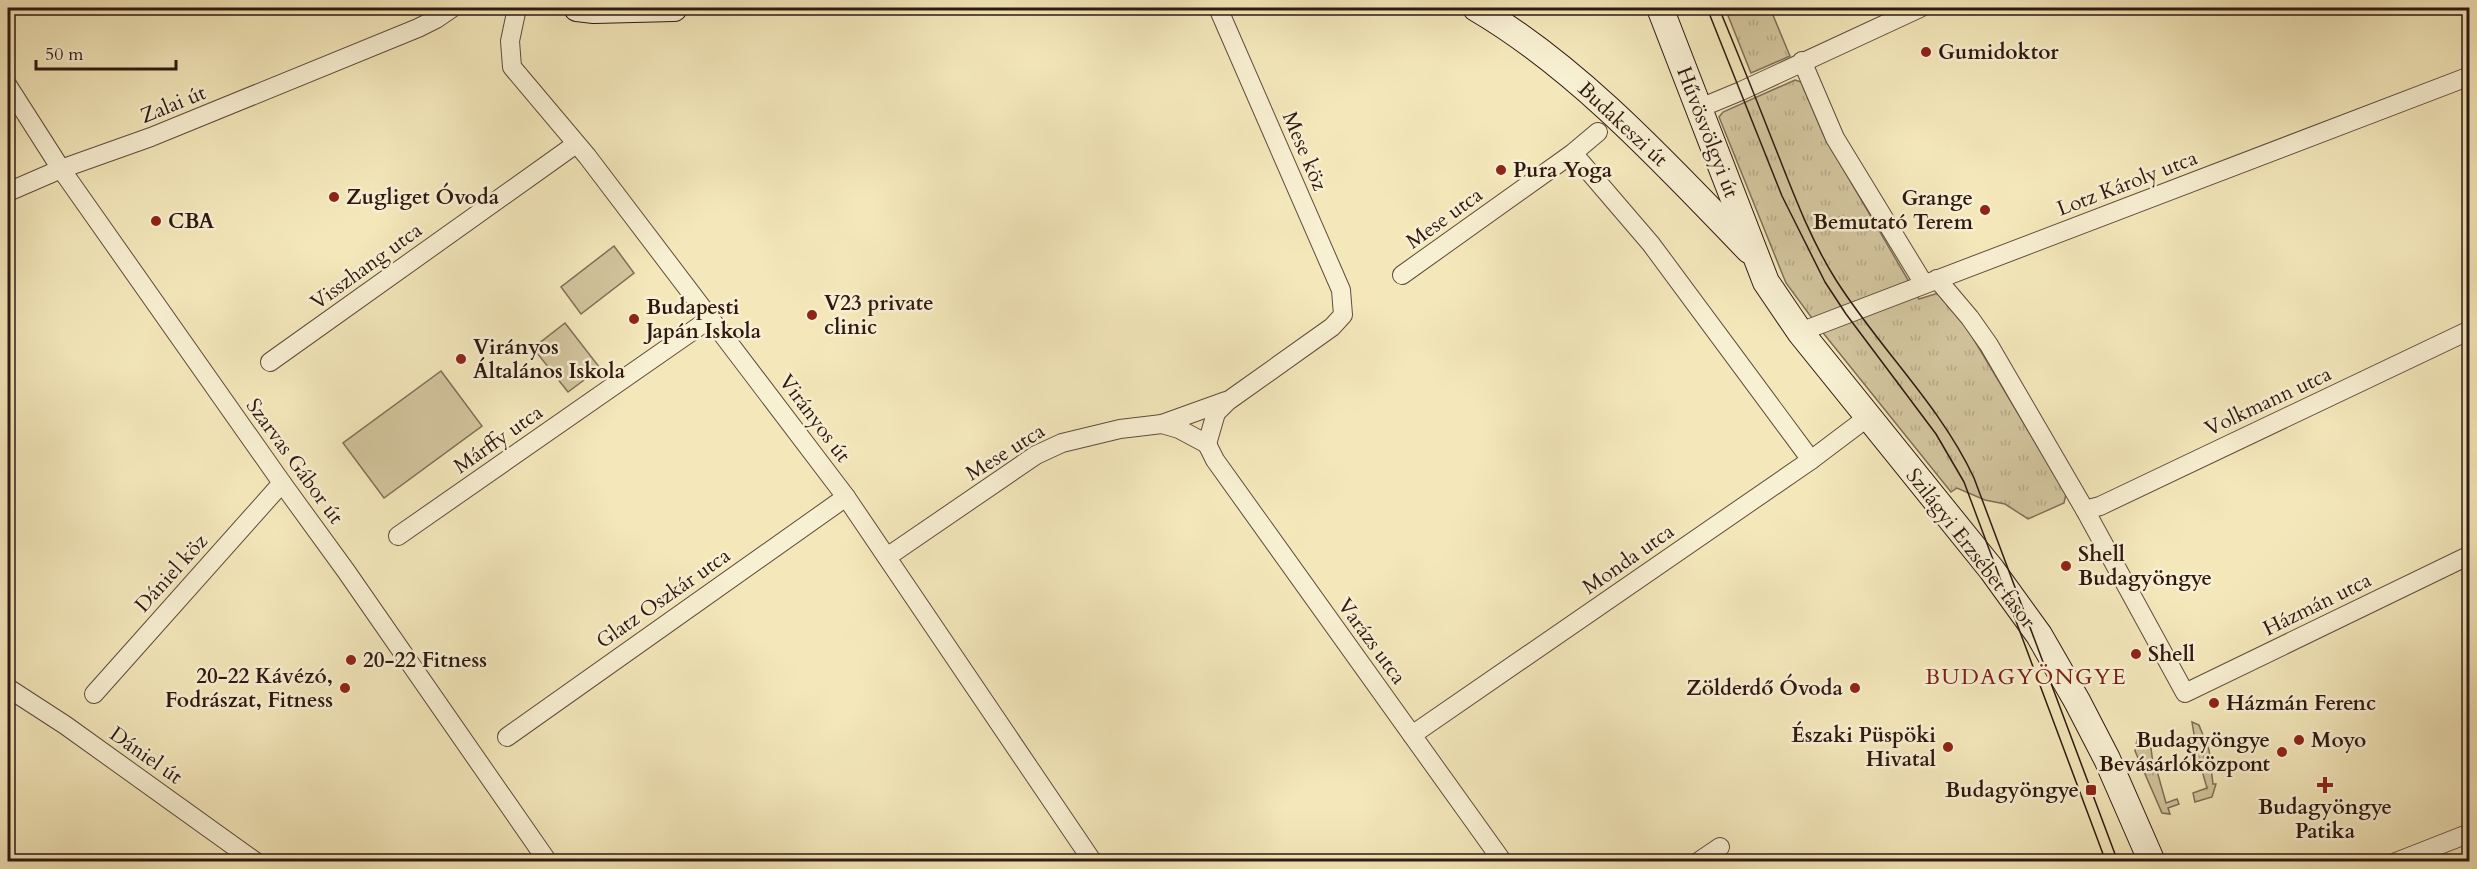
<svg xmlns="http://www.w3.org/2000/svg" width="2477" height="869" font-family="Cardo,serif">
	<defs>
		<pattern id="park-tufts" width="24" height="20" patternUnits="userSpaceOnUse" patternTransform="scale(1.5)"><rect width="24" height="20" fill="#d3c59e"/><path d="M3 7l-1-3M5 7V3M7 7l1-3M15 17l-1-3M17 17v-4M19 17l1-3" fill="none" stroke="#b5a887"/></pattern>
	</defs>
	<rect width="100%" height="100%" fill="#f4e8bb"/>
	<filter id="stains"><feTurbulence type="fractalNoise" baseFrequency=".00333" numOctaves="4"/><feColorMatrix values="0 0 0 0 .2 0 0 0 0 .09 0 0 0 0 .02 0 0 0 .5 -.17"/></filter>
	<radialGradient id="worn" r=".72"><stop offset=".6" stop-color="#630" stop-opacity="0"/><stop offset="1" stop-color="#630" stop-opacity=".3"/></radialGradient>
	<g fill="#d3c59e" stroke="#816e58" stroke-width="1.5">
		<path d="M614,246L634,273L581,314L561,287Z"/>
		<path d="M565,323L600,368L568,392L533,348Z"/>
		<path d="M441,371L482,426L384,498L343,443Z"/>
	</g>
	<g fill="url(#park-tufts)" stroke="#816e58" stroke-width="1.5">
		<path d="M1725,8H1770L1790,56L1751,73Z"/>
		<path d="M1795,80L1801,82L1824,136L1919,299L1938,293L1964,323L2066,494L2064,503L2028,519L2005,504L1985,500L1957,488L1951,492L1820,329L1786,283L1719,117L1723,112Z"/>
		<path d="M2192,722L2199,725L2209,750L2213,784H2216L2212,797L2195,802L2193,793L2207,788L2199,760L2186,763L2184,757L2197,753Z"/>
		<path d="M2149,732L2153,764L2168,760L2169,767L2157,771L2166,803L2177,799L2179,804L2168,808L2170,814L2162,813L2135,751L2137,740Z"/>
	</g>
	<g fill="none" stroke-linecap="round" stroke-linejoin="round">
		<defs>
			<g id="street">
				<path d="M517,8L510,41L512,67L587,156L846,497L1093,862"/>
				<path d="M1802,61L1835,138L1924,284"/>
				<path d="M8,86L61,169L282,483L346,571L548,862"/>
				<path d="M1700,108L1741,91L1920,8"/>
				<path d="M1573,153L1651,244L1811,460"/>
				<path d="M8,192L61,169L151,137L418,28L436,19L452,8"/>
				<path d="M1402,275L1573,153L1598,132"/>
				<path d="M1937,279L1970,318L1989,345L2085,510L2185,693L2470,555"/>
				<path d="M1800,332L2470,76"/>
				<path d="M270,362L576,144"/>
				<path d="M1162,424L1179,429L1207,444"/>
				<path d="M1207,444L1216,413L1228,401L1332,327L1343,315L1341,290L1218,8"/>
				<path d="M1207,444L1215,460L1503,862"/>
				<path d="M2085,510L2100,506L2470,330"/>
				<path d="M398,536L711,318"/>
				<path d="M887,557L1036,455L1062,443L1120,429L1162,424L1226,401"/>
				<path d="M8,688L65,725L256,862"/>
				<path d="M94,694L282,483"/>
				<path d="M1412,735L1811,460L1868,417"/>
				<path d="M507,737L846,497"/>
				<path d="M1698,862L1720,847"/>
				<path d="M2396,862L2470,833"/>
			</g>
			<g id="secondary">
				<path d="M577,8L594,10L674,8"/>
				<path d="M1476,8C1578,68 1667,165 1749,250"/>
				<path d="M1660,8L1766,282L1800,332L1992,570L2039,635L2077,701L2107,759L2152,862"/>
			</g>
		</defs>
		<use href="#street" stroke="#604c3c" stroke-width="20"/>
		<use href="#secondary" stroke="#2f1811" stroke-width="28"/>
		<use href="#street" stroke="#f8f0d3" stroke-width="18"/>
		<use href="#secondary" stroke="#f8f0d3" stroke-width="26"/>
		<g stroke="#2f1811" stroke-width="1.5">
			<path d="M1707,8L1782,196L1825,282L1846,314L1936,434L1964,482L2106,862"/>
			<path d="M1719,8C1738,54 1757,101 1775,147C1793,192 1810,239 1836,280C1879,348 1940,405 1974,478L2118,862"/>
		</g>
	</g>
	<g fill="#8f2418" stroke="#f8f0d3" stroke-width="2">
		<circle cx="1926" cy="52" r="6"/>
		<circle cx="1501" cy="170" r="6"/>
		<circle cx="334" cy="197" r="6"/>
		<circle cx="1985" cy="210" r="6"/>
		<circle cx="156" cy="221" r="6"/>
		<circle cx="812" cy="315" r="6"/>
		<circle cx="634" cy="319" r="6"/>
		<circle cx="461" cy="359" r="6"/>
		<circle cx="2066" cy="566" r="6"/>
		<circle cx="2136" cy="654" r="6"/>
		<circle cx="351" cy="660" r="6"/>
		<circle cx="345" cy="688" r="6"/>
		<circle cx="1855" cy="688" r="6"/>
		<circle cx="2214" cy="703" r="6"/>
		<circle cx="2299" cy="740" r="6"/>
		<circle cx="1948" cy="747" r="6"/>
		<circle cx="2282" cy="752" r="6"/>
		<path d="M2322 776h6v6h6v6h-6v6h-6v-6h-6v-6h6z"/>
		<rect x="2085" y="784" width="12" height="12" rx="3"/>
	</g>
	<g text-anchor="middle" stroke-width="5" stroke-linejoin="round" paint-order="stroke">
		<g font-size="21" font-weight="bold" fill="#2f1811" stroke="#f8f0d3" text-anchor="start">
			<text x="1938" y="59">Gumidoktor</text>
			<text x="1513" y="177">Pura Yoga</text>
			<text x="346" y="204">Zugliget Óvoda</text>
			<text x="1973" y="205" text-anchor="end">Grange<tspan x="1973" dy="24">Bemutató Terem</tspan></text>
			<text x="168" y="228">CBA</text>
			<text x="824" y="310">V23 private<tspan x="824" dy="24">clinic</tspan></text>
			<text x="646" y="314">Budapesti<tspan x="646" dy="24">Japán Iskola</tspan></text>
			<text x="473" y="354">Virányos<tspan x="473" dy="24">Általános Iskola</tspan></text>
			<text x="2078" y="561">Shell<tspan x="2078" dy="24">Budagyöngye</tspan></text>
			<text x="2148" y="661">Shell</text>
			<text x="363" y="667">20-22 Fitness</text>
			<text x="333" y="683" text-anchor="end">20-22 Kávézó,<tspan x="333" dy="24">Fodrászat, Fitness</tspan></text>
			<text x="1843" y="695" text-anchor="end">Zölderdő Óvoda</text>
			<text x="2226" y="710">Házmán Ferenc</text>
			<text x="1936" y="742" text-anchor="end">Északi Püspöki<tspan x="1936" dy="24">Hivatal</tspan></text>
			<text x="2270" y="747" text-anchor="end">Budagyöngye<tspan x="2270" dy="24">Bevásárlóközpont</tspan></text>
			<text x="2311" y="747">Moyo</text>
			<text x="2079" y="797" text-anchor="end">Budagyöngye</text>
			<text x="2325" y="814" text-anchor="middle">Budagyöngye<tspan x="2325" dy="24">Patika</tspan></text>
		</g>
		<g font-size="21" fill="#2f1811" stroke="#f8f0d3">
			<text transform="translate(173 104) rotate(-22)" y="7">Zalai út</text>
			<text transform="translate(1623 124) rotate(43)" y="7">Budakeszi út</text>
			<text transform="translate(1708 132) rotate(69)" y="7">Hűvösvölgyi út</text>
			<text transform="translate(1305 151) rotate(67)" y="7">Mese köz</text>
			<text transform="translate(2127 183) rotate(-21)" y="7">Lotz Károly utca</text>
			<text transform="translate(1444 218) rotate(-36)" y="7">Mese utca</text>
			<text transform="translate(366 266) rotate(-36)" y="7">Visszhang utca</text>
			<text transform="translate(2268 401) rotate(-25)" y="7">Volkmann utca</text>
			<text transform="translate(815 418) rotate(53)" y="7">Virányos út</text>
			<text transform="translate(498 439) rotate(-35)" y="7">Márffy utca</text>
			<text transform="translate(1005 452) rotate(-32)" y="7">Mese utca</text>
			<text transform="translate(295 461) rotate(54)" y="7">Szarvas Gábor út</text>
			<text transform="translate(1971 548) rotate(52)" y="7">Szilágyi Erzsébet fasor</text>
			<text transform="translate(1628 559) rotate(-35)" y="7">Monda utca</text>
			<text transform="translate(171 573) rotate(-48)" y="7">Dániel köz</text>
			<text transform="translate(663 598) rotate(-35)" y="7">Glatz Oszkár utca</text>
			<text transform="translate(2317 604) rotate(-26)" y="7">Házmán utca</text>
			<text transform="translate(1372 641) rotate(54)" y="7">Varázs utca</text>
			<text transform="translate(146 755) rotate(35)" y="7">Dániel út</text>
		</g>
		<g font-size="22" letter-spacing="1.5" fill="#7a1f14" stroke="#f8f0d3">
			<text x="2026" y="684">BUDAGYÖNGYE</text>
		</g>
	</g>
	<rect width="2477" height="869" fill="none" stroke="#f4e8bb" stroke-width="30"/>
	<rect x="9" y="9" width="2459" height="851" fill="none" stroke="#2f1811" stroke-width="3"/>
	<rect x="15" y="15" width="2447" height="839" fill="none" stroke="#2f1811" stroke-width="1.5"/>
	<path d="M36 60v9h140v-9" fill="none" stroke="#2f1811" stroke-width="3"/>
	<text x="45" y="60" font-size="18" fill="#2f1811" stroke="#f8f0d3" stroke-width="4.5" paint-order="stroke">50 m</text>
	<rect width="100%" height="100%" filter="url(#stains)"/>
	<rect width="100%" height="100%" fill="url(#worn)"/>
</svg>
